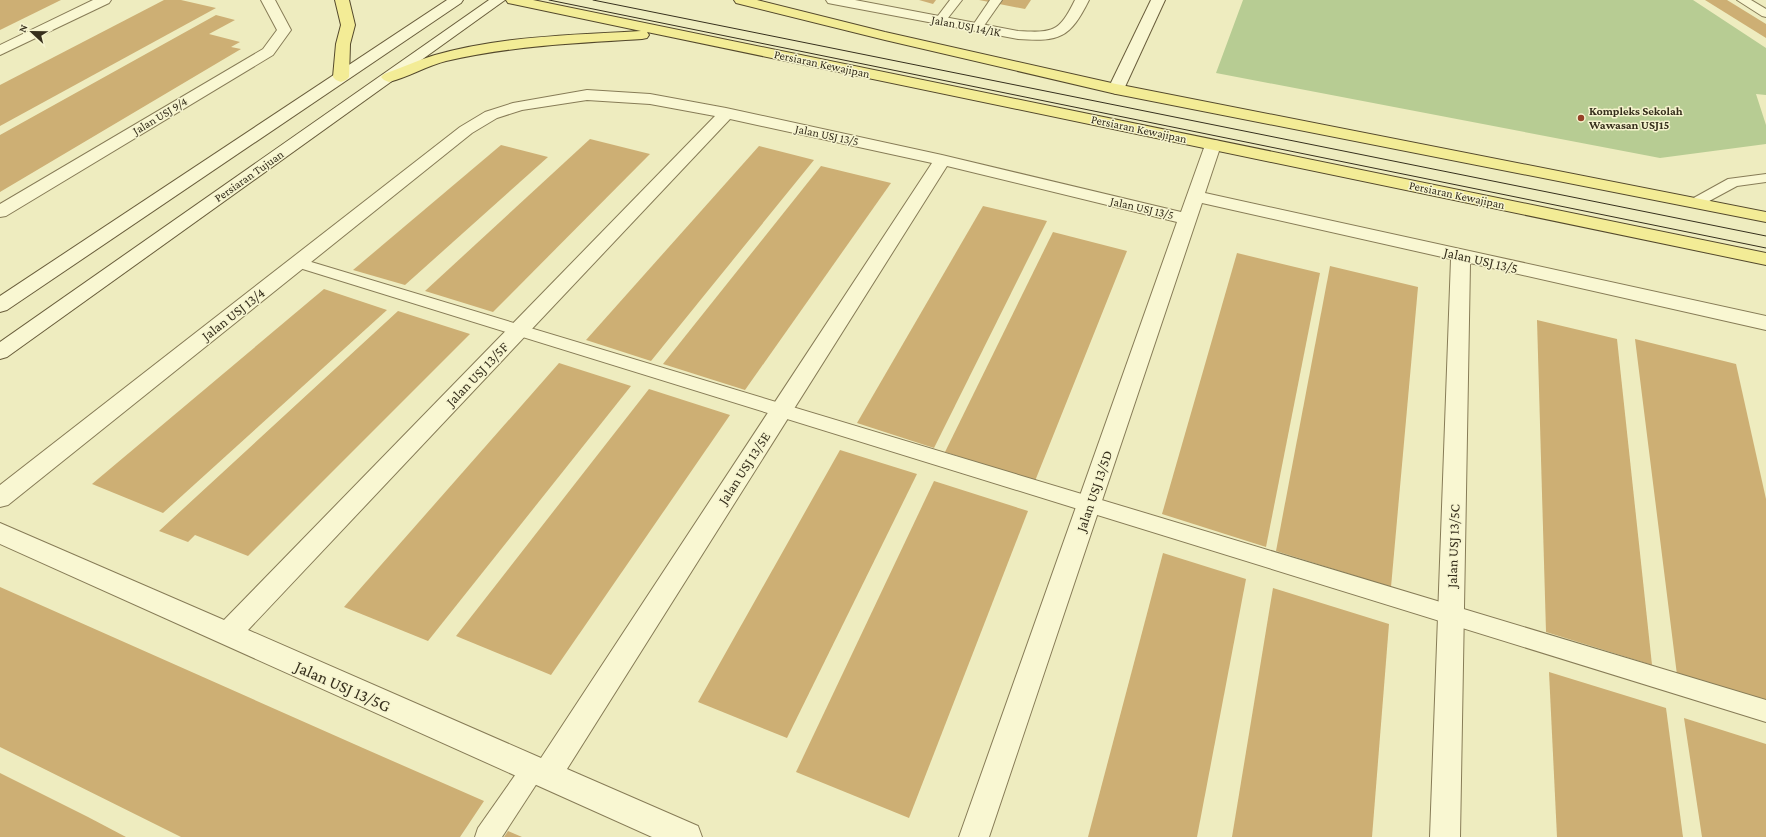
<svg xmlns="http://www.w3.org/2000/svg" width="1766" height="837" font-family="'Crimson Pro',serif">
	<rect width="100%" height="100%" fill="#eeecbf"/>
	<path fill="#b7cc93" d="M1243,0H1693L1766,48V95L1756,94L1766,125V144L1660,158L1216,73Z"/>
	<g fill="#cdaf74">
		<path d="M0,0H61L0,30Z"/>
		<path d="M164,0H181L216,8L0,126V85Z"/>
		<path d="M919,0H936L933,4Z"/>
		<path d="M979,0H1031L1025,9Z"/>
		<path d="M1705,0H1727L1766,24V38Z"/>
		<path d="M216,15L235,20L209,34L240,42L231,47L241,49L0,192V135Z"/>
		<path d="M590,139L650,154L493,312L425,291Z"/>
		<path d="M501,145L548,157L405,285L353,270Z"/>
		<path d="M759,146L814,160L651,361L586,340Z"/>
		<path d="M821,166L891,183L745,390L663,364Z"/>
		<path d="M983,206L1047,221L934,448L857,423Z"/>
		<path d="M1053,232L1127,251L1035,481L945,452Z"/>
		<path d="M1237,253L1320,273L1266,547L1162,514Z"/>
		<path d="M1330,266L1418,287L1391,587L1276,551Z"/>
		<path d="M324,289L387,310L163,513L92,484Z"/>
		<path d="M398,311L470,334L248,556L195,535L188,542L159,531Z"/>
		<path d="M1537,320L1617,339L1652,665L1546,632Z"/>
		<path d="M1635,339L1736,364L1766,499V703L1677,675Z"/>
		<path d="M559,363L631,386L428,641L344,607Z"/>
		<path d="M649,389L730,415L551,675L456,636Z"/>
		<path d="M840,450L917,474L787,738L698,702Z"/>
		<path d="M934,481L1028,511L909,818L796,772Z"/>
		<path d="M1163,553L1246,579L1197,837H1088Z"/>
		<path d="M0,587L363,748L484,801L460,837H181L0,747Z"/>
		<path d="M1273,588L1389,624L1372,837H1232Z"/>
		<path d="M1549,672L1666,708L1683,837H1557Z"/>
		<path d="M1684,718L1766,744V837H1702Z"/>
		<path d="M0,773L88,817L126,837H0Z"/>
		<path d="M508,831L522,837H504Z"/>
	</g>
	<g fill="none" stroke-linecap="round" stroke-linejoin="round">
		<defs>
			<g id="lane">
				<path d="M950,0H962L944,23H936L934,21Z"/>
				<path d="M990,0H1002L981,30H973L971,28Z"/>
				<path d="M1737,0H1751L1766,9V17L1762,16Z"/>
				<path d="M1766,174V182L1737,186L1700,206L1695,207L1690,206L1688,203L1690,200L1728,179Z"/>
				<path d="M298,258L1766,700V722L293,266L290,263L293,260Z"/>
				<path d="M533,757L541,761L545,769L541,777L502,837H475L478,828L525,761Z"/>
			</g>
			<g id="street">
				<path d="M93,0H111L109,3L0,55V45Z"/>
				<path d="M261,0H275L291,30L273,55L6,216L0,217V204L263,49L277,30Z"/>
				<path d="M826,0H855L1018,31C1054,33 1059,32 1075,0H1089C1070,38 1060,42 1018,39L833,4L828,3Z"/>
				<path d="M587,90L650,94L726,108L942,155L1181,212L1205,145L1207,141L1213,140L1219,141L1221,145L1205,193L1766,316V330L1470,263L1460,837H1430L1451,259L1202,203L989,837H959L1177,222L947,166L567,769L698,826L702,837H652L0,544V523L224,620L715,116L650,104L587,100L522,110L497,118L472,133L8,505L0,507V485L460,127L485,112L513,103ZM730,119L932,163L541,758L248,630Z"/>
			</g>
			<g id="secondary">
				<path d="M447,0H463L461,3L7,310L0,312V296Z"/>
				<path d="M489,0H505L7,357L0,359V342Z"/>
				<path d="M1151,0H1165L1124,89L1121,92L1116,94L1111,92L1108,89Z"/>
			</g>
			<g id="primary">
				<path d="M335,0H349L355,25L350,44L349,77L346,80L341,82L336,80L333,77L336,44L341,25Z"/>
				<path d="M506,0H533L1766,253V265L647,32L649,35L647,38L642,39C577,43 510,46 446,61C426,66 409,77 389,82L384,80L381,77L384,74C401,68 418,60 435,55C501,36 573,35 641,31L513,4L508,3Z"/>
				<path d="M734,0H757L885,32L1116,84L1766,212V222L1116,94L885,40L736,3Z"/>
			</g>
		</defs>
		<use href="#lane" stroke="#877c57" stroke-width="2"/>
		<use href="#street" stroke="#877c57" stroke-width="2"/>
		<use href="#secondary" stroke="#695d3b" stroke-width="2"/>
		<use href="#primary" stroke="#54492c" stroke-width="2"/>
		<use href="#lane" fill="#f9f7d2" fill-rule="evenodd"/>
		<use href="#street" fill="#f9f7d2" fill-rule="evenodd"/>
		<use href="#secondary" fill="#f9f7d2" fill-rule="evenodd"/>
		<use href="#primary" fill="#f3ec96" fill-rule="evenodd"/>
		<g stroke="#362f1c" stroke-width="1">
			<path d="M549,0L1766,248"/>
			<path d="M593,0L1766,236"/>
		</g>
	</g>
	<circle fill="#964127" stroke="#f6f4cf" stroke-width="1.5" cx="1581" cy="118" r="4"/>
	<g text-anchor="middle" stroke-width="3" stroke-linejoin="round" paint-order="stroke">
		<g font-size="12" fill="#362f1c" stroke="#f6f4cf">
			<text transform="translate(966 26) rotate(11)" y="4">Jalan USJ 14/1K</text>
			<text transform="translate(822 64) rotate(12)" y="4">Persiaran Kewajipan</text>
			<text transform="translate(160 116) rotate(-31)" y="4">Jalan USJ 9/4</text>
			<text transform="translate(1139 129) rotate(12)" y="4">Persiaran Kewajipan</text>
			<text transform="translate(827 135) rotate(12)" y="4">Jalan USJ 13/5</text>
			<text transform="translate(249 176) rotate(-35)" y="4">Persiaran Tujuan</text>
			<text transform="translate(1457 195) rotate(12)" y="4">Persiaran Kewajipan</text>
			<text transform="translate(1142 208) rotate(13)" y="4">Jalan USJ 13/5</text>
		</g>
		<g font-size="12" font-weight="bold" fill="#362f1c" stroke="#f6f4cf" text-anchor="start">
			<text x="1589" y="115">Kompleks Sekolah<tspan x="1589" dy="14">Wawasan USJ15</tspan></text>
		</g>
		<g font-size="14" fill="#362f1c" stroke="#f6f4cf">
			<text transform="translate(1481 260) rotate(13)" y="5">Jalan USJ 13/5</text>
			<text transform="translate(233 314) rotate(-38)" y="5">Jalan USJ 13/4</text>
			<text transform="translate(477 374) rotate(-46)" y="5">Jalan USJ 13/5F</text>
			<text transform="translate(744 468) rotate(-57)" y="5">Jalan USJ 13/5E</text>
			<text transform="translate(1094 491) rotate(-71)" y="5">Jalan USJ 13/5D</text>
			<text transform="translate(1453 546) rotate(-88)" y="5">Jalan USJ 13/5C</text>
		</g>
		<g font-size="17" fill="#362f1c" stroke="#f6f4cf">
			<text transform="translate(343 686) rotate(24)" y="6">Jalan USJ 13/5G</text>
		</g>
	</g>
	<g transform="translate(32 32) rotate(292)" stroke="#f6f4cf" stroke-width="3" paint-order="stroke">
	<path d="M0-3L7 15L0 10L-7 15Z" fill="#362f1c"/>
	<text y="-6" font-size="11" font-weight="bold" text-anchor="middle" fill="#362f1c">N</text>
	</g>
</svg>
